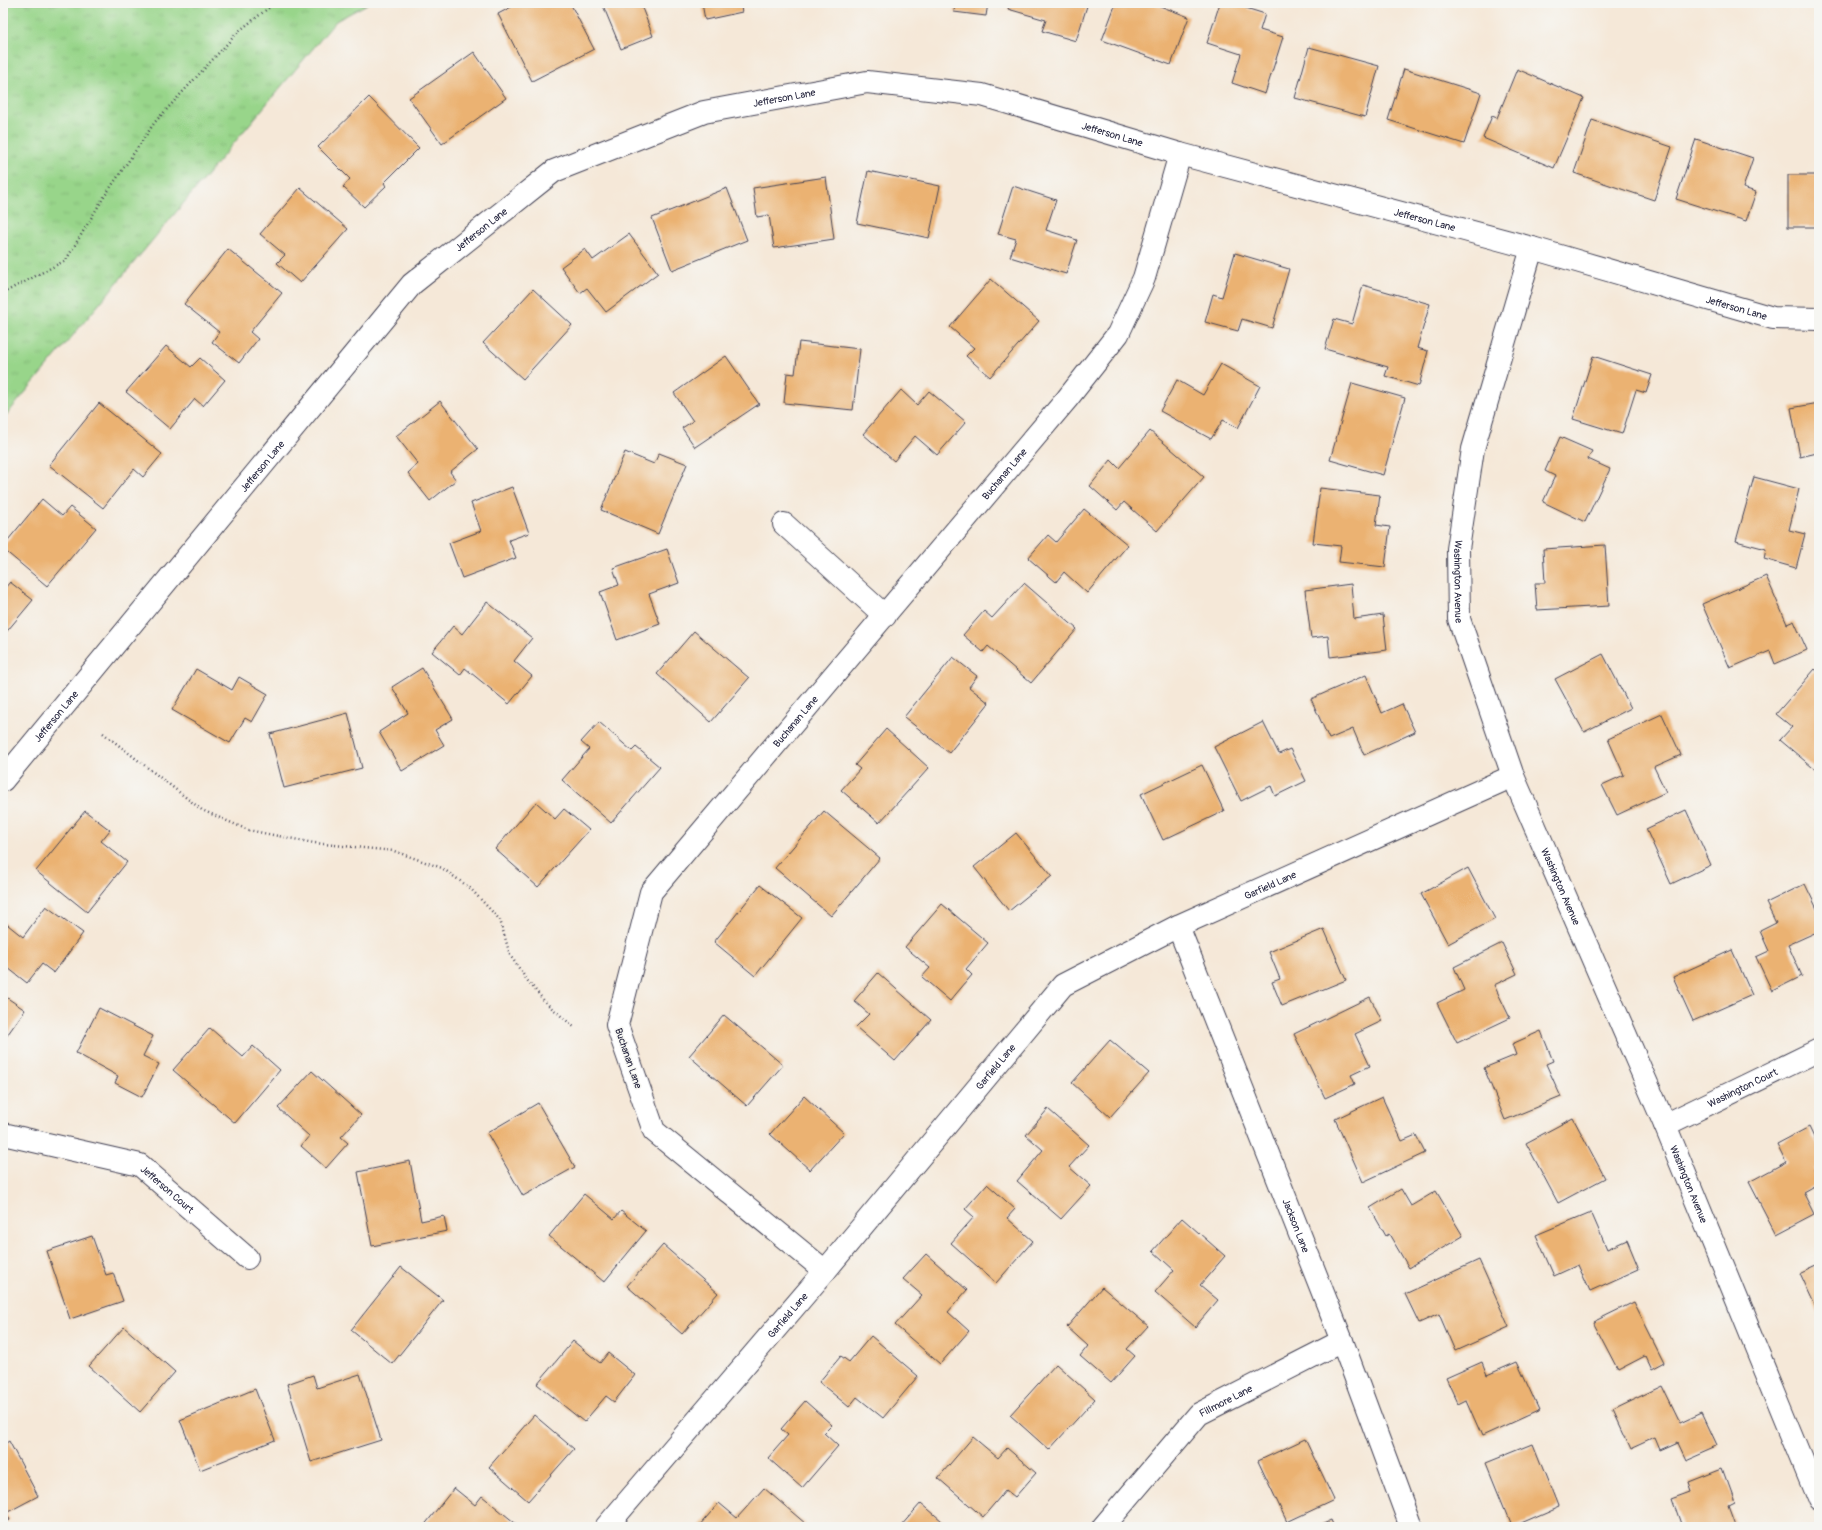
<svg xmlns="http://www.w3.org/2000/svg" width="1822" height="1530" font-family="Pangolin,sans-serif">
	<defs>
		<pattern id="grass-tufts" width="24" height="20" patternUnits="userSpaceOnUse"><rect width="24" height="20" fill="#98d58a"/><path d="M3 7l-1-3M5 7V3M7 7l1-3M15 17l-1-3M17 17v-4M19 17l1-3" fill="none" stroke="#83b778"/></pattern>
	</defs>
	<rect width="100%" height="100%" fill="#f6f6f2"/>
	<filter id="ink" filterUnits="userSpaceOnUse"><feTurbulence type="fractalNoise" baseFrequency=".025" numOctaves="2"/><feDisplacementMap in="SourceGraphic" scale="8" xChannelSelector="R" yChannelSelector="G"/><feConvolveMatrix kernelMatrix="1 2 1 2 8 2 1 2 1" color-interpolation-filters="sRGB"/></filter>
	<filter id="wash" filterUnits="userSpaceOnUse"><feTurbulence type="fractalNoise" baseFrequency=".012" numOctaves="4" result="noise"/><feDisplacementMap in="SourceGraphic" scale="16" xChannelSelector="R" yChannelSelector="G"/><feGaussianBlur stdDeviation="0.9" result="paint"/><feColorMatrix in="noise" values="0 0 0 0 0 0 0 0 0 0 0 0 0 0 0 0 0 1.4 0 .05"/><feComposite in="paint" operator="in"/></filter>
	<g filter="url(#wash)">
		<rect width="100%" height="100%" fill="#f5e8d8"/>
		<path fill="url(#grass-tufts)" stroke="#5d7c62" d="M3,3H369L336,21L3,419Z"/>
		<g id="blocks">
			<g fill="#ebb272">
				<path d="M519,3H570L594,49L532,81L498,14Z"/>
				<path d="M602,3H655L642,8L653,36L621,49Z"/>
				<path d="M702,3H740L742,12L705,20Z"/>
				<path d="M955,3H988L986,16L954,12Z"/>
				<path d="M1010,3H1075L1087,6L1076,41L1042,31L1046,20L1008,9Z"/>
				<path d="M1116,3H1152L1189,17L1171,65L1102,40Z"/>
				<path d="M1220,3H1230L1265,14L1260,30L1283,37L1265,94L1232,83L1241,54L1207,43Z"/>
				<path d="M1309,47L1379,66L1365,117L1295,98Z"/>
				<path d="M474,52L506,98L442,144L409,98Z"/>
				<path d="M1404,69L1481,93L1464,144L1388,120Z"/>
				<path d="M1517,69L1584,98L1554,168L1483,138L1492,116L1497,118Z"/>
				<path d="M369,97L419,148L384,183L386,186L364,207L343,187L350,179L318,147Z"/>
				<path d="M1592,120L1672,147L1654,200L1574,173Z"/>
				<path d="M1696,139L1753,158L1743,188L1756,192L1746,221L1676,199Z"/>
				<path d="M868,171L940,186L929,238L857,223Z"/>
				<rect x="1788" y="175" width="31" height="52"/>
				<path d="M826,177L834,239L774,248L769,215L757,217L753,188Z"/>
				<path d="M1013,186L1056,200L1046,230L1077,240L1066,274L1010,257L1016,239L998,234Z"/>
				<path d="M300,188L348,229L300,283L277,263L285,255L260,234Z"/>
				<path d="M727,188L747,240L672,270L652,218Z"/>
				<path d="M629,234L658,273L606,312L587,288L580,293L561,267L585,249L593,260Z"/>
				<path d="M228,249L282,293L250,332L258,339L239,363L212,342L219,332L184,304Z"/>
				<path d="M1235,253L1289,269L1272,328L1242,319L1238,331L1205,322L1213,294L1222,297Z"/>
				<path d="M991,279L1039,321L990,377L966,356L974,348L950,327Z"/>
				<path d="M1363,285L1430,304L1417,348L1428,351L1419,386L1385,376L1388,367L1325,349L1334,319L1352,324Z"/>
				<path d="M533,289L572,325L523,379L483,343Z"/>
				<path d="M799,342L860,349L853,410L784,403L787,373L795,374Z"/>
				<path d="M166,346L191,367L200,358L225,380L203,406L195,399L170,429L126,392Z"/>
				<path d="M726,356L759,404L695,447L682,428L693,421L674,393Z"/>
				<path d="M1593,356L1652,375L1646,393L1636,390L1622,434L1573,419Z"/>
				<path d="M1221,364L1260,386L1238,428L1223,420L1211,439L1160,411L1177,380L1203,395Z"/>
				<path d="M1352,383L1405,398L1383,475L1330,460Z"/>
				<path d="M901,390L917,405L929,391L966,422L937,455L915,436L894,461L863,434Z"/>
				<path d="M440,401L478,449L450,472L456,480L430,501L408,473L418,464L396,436Z"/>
				<path d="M99,403L162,454L143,477L134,469L103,508L49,465Z"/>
				<path d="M1819,403V460L1817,453L1800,457L1791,408Z"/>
				<path d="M1150,431L1204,477L1157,531L1124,502L1117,510L1090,486L1111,460L1119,468Z"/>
				<path d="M1560,437L1592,451L1588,459L1610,469L1585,522L1543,502L1555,476L1545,471Z"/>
				<path d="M625,452L654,464L659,453L687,464L658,534L601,510Z"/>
				<path d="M1754,477L1799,489L1789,530L1805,534L1796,568L1764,559L1766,549L1736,541Z"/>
				<path d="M512,487L529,533L509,540L516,558L462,578L449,543L481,531L471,503Z"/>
				<path d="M1320,488L1380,495L1376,525L1390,527L1385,567L1339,562L1341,546L1313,543Z"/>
				<path d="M42,499L62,516L70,507L96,528L47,586L3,549V546Z"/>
				<path d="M1084,509L1128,545L1087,593L1064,572L1056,582L1028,558L1048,535L1056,542Z"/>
				<path d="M1605,545L1609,606L1537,610L1535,583H1545L1543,549Z"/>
				<path d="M667,549L679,583L649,594L660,624L617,640L600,592L619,585L613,568Z"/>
				<path d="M1766,576L1787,624L1794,621L1807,650L1775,664L1770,651L1730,668L1702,604Z"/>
				<path d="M10,582L33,600L3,636V588L4,589Z"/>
				<path d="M1024,583L1077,629L1031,683L988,646L983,652L963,635L984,611L992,618Z"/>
				<path d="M1351,584L1354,619L1383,615L1387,650L1330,657L1328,636L1311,638L1305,590Z"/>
				<path d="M487,602L532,638L514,661L532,676L509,704L465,668L460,675L432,652L453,626L462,634Z"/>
				<path d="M694,631L749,678L711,722L657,674Z"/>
				<path d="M1603,654L1631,708L1584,732L1555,679Z"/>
				<path d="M953,657L977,676L969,687L989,703L949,753L904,717Z"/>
				<path d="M422,668L453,719L435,730L444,745L402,771L379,732L408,713L392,687Z"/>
				<path d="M196,669L232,690L239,677L268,694L252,722L245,718L230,743L172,710Z"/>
				<path d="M1815,669L1819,673L1818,772L1780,740L1792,727L1776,714Z"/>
				<path d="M1366,675L1382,713L1402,704L1415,732L1364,755L1353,729L1329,739L1311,699Z"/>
				<path d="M348,713L362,768L284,788L270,734Z"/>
				<path d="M1662,714L1681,755L1654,767L1666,792L1617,815L1602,785L1624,775L1608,739Z"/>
				<path d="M599,722L632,751L636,747L660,767L611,823L562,780L589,749L581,742Z"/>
				<path d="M1263,722L1279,754L1290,749L1306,781L1275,796L1271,786L1241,801L1214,747Z"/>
				<path d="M886,729L929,768L879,823L841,790L860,769L855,765Z"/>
				<path d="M1202,765L1224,811L1163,840L1141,794Z"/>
				<path d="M536,802L555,819L564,809L589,830L538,887L495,849Z"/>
				<path d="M1686,810L1711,865L1671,884L1646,829Z"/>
				<path d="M85,811L110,830L101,841L127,862L87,912L36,871Z"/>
				<path d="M824,811L880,858L831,916L775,868Z"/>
				<path d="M1016,833L1052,876L1009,911L974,867Z"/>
				<path d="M1468,868L1495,919L1448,944L1421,894Z"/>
				<path d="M1805,884L1819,913V931L1788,945L1802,976L1772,991L1756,957L1769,951L1760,931L1776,923L1766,903Z"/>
				<path d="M760,885L802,918L755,976L714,942Z"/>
				<path d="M942,904L988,943L966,969L972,975L950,1001L922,977L930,968L905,947Z"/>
				<path d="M46,906L83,933L54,973L42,964L27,983L3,964V921L23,937Z"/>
				<path d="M1324,929L1346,980L1282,1006L1272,982L1280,979L1269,952Z"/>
				<path d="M1502,943L1517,974L1494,985L1510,1018L1457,1043L1437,1003L1464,990L1454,967Z"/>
				<path d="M1732,950L1752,995L1693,1021L1673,977Z"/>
				<path d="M878,973L931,1020L895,1061L856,1027L869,1014L854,1001Z"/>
				<path d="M3,995L25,1010L3,1041Z"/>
				<path d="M1370,997L1382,1021L1355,1034L1370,1066L1351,1075L1355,1084L1325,1098L1294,1034Z"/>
				<path d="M99,1008L153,1036L143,1056L159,1064L142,1097L115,1083L118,1076L76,1053Z"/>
				<path d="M724,1015L783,1065L747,1106L689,1056Z"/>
				<path d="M210,1028L243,1057L253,1046L280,1070L235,1123L173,1070Z"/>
				<path d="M1541,1031L1553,1061L1546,1064L1561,1097L1505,1120L1484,1068L1516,1055L1512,1044Z"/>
				<path d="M1110,1040L1149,1073L1110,1117L1072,1083Z"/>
				<path d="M312,1071L361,1115L341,1137L348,1143L326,1168L301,1146L309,1136L278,1108Z"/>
				<path d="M804,1096L844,1133L810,1170L770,1134Z"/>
				<path d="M1382,1097L1402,1141L1416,1135L1425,1153L1363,1182L1335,1119Z"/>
				<path d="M538,1103L575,1167L523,1196L487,1133Z"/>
				<path d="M1048,1109L1089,1145L1069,1167L1091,1186L1061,1219L1017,1181L1043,1150L1026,1135Z"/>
				<path d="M1573,1118L1605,1178L1558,1203L1526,1143Z"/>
				<path d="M1809,1127L1819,1148V1167L1814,1169L1819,1178V1183L1803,1192L1814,1214L1776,1234L1749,1182L1786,1162L1777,1144Z"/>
				<path d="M410,1161L421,1221L444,1216L447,1231L372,1246L358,1172Z"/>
				<path d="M987,1184L1015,1209L1007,1218L1033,1241L996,1283L951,1243L974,1217L965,1209Z"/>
				<path d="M1401,1189L1411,1206L1436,1191L1463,1236L1409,1268L1389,1234L1386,1236L1370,1208Z"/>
				<path d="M584,1194L614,1219L621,1211L646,1231L604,1282L549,1236Z"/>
				<path d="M1591,1212L1607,1249L1627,1240L1639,1269L1590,1291L1578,1265L1554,1276L1536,1235Z"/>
				<path d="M1182,1218L1225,1256L1200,1285L1218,1300L1195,1327L1155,1292L1174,1270L1153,1251Z"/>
				<path d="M92,1236L106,1275L113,1273L123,1301L70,1319L47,1251Z"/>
				<path d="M663,1245L718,1293L682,1334L627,1286Z"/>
				<path d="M926,1254L967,1290L948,1312L969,1331L940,1364L895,1325L922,1295L903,1279Z"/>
				<path d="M1479,1260L1509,1327L1455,1351L1439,1314L1419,1323L1405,1294Z"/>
				<path d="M1819,1264V1314L1800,1273Z"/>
				<path d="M401,1267L443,1300L392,1364L351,1330Z"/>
				<path d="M1102,1287L1148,1326L1127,1349L1135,1356L1111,1383L1080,1356L1088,1346L1067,1327Z"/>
				<path d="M1634,1302L1664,1362L1651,1369L1645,1356L1618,1370L1593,1322Z"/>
				<path d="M124,1327L175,1372L140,1412L89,1366Z"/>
				<path d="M871,1336L918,1376L883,1418L857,1397L849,1407L819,1382L841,1356L849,1362Z"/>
				<path d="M573,1341L600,1363L608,1353L635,1375L614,1402L606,1396L584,1422L537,1384Z"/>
				<path d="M1482,1362L1487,1375L1517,1362L1539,1410L1482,1436L1466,1400L1458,1404L1446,1378Z"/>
				<path d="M1056,1364L1095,1399L1049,1450L1010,1415Z"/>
				<path d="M360,1374L381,1440L311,1462L287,1384L313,1375L317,1388Z"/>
				<path d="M1662,1386L1680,1423L1702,1413L1717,1445L1685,1459L1677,1442L1659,1450L1654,1438L1630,1449L1612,1410Z"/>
				<path d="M255,1389L275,1440L200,1470L180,1420Z"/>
				<path d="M805,1401L832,1425L824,1433L838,1446L802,1488L768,1458L788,1435L781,1429Z"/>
				<path d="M534,1415L574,1449L528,1501L489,1467Z"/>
				<path d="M973,1437L998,1458L1007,1448L1036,1473L1015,1497L1006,1490L983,1517L938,1478Z"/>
				<path d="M1305,1439L1334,1500L1287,1522L1258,1461Z"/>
				<path d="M9,1441L38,1496L6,1513L10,1520L3,1524V1445Z"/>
				<path d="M1533,1444L1558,1507L1512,1527L1486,1463Z"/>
				<path d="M1722,1469L1734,1502L1728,1505L1736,1527H1683L1673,1498L1692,1491L1689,1482Z"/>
				<path d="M454,1488L475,1505L482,1496L520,1527H423Z"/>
				<path d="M764,1488L806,1524L803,1527H698L719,1503L737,1518Z"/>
				<path d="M921,1503L949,1527H900Z"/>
				<path d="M1331,1520L1334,1527H1315Z"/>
			</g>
		</g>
	</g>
	<g filter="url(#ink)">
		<use href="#blocks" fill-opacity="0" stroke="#424053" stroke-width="1"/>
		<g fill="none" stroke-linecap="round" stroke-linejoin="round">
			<defs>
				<g id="minor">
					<path id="s1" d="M1532,248L1473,449L1458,549L1459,619L1513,776L1665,1125L1819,1500"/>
					<path d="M784,524L885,616"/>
					<path id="s2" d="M3,780L412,284L554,171L704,112L867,82L982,95L1180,154L1532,248L1773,318L1819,319"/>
					<path id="s3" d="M1178,926L1342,1341L1411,1527"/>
					<path id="s4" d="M1665,1125L1819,1050"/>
					<path id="s5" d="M3,1134L140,1165L247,1258"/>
					<path id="s6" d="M825,1271L654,1131L617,1025L651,892L1067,399L1118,334L1144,278L1180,154"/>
					<path id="s7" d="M606,1527L825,1271L1063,985L1178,926L1513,776"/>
					<path id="s8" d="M1103,1527L1199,1414L1342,1341"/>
				</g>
			</defs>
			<use href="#minor" stroke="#424053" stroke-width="24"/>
			<g stroke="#424053" stroke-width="2.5" stroke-dasharray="1 3" stroke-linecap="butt">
				<path d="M3,293L66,260L102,200L155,122L239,31L275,3"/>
				<path d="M103,733L202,810L248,830L314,843L394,851L442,868L470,888L500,920L510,955L527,980L546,1003L574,1027"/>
			</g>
			<use href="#minor" stroke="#fff" stroke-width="22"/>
		</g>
	</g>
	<g text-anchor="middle" stroke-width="3" stroke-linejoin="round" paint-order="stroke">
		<g font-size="10" fill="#22223b" stroke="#f6f6f2">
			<text dy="4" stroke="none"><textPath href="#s2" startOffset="1067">Jefferson Lane</textPath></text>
			<text dy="4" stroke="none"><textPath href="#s2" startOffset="1403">Jefferson Lane</textPath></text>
			<text dy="4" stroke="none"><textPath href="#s2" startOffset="1727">Jefferson Lane</textPath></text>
			<text dy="4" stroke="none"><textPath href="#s2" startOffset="731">Jefferson Lane</textPath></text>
			<text dy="4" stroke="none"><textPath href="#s2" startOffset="2051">Jefferson Lane</textPath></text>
			<text dy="4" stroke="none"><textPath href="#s2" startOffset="407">Jefferson Lane</textPath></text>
			<text dy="4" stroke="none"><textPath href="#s6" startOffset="1018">Buchanan Lane</textPath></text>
			<text dy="4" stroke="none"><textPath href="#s1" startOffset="343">Washington Avenue</textPath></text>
			<text dy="4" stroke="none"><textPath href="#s2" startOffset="83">Jefferson Lane</textPath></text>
			<text dy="4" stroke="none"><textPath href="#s6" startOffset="694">Buchanan Lane</textPath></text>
			<text dy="4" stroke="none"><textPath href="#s7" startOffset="939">Garfield Lane</textPath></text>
			<text dy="4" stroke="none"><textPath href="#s1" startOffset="667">Washington Avenue</textPath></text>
			<text transform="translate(629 1058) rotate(71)" y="4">Buchanan Lane</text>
			<text dy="4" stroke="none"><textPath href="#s7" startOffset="603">Garfield Lane</textPath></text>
			<text dy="4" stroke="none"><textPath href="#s4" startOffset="86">Washington Court</textPath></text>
			<text dy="4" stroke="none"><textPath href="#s1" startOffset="991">Washington Avenue</textPath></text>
			<text dy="4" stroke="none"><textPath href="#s5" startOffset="177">Jefferson Court</textPath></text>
			<text dy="4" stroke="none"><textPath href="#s3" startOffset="322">Jackson Lane</textPath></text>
			<text dy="4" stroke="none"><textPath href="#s7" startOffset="279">Garfield Lane</textPath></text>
			<text dy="4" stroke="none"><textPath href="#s8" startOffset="178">Fillmore Lane</textPath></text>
		</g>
	</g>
	<rect width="1822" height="1530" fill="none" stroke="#f6f6f2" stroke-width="16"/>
</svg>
